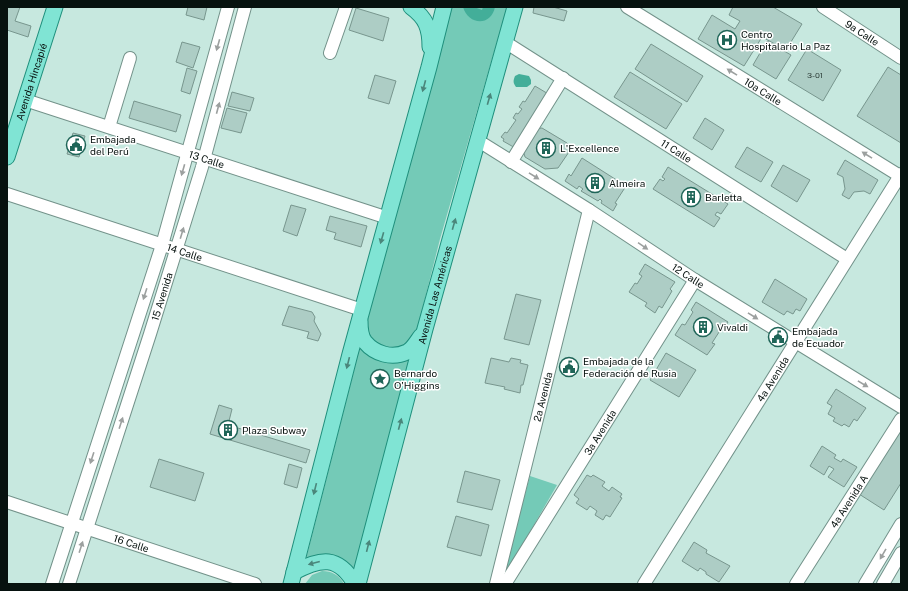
<svg xmlns="http://www.w3.org/2000/svg" width="908" height="591" font-family="'Public Sans',sans-serif">
	<rect width="100%" height="100%" fill="#c7e8df"/>
	<g fill="#74cab7">
		<path d="M452,7H507L440,239L414,342L384,352L364,333Z"/>
		<path d="M361,343L411,352L355,575L306,559Z"/>
		<path d="M530,476L557,485L501,582Z"/>
		<path d="M322,571C332,571 339,575 344,584H305L312,575Z"/>
	</g>
	<g fill="#43ae99">
		<path d="M463,7H474L482,10L483,7H495C491,27 468,25 463,7Z"/>
		<path d="M519,74L529,76L531,80V84L527,87H516C513,83 513,81 515,76Z"/>
	</g>
	<g fill="#adcdc5" stroke="#78968e">
		<path d="M8,7H20L15,21L31,26L28,37L7,30V9Z"/>
		<path d="M188,7H207L204,20L186,15Z"/>
		<path d="M534,7H553L567,11L564,21L533,13Z"/>
		<path d="M733,7H773L802,24L786,50L762,37L744,66L698,39L712,15L735,29L740,21L729,15Z"/>
		<path d="M356,8L389,18L383,41L349,30Z"/>
		<path d="M767,41L791,55L776,79L753,65Z"/>
		<path d="M182,42L200,47L193,68L176,62Z"/>
		<path d="M651,44L703,76L687,102L635,69Z"/>
		<path d="M807,49L841,70L823,101L788,80Z"/>
		<path d="M888,67L901,75V143L857,116Z"/>
		<path d="M187,68L197,71L190,94L181,91Z"/>
		<path d="M630,72L682,104L666,129L614,97Z"/>
		<path d="M375,75L396,81L389,104L368,98Z"/>
		<path d="M535,86L550,95L517,149L503,141L504,139L501,137L505,132L507,133L516,120L513,118L516,113L518,114L522,109L519,107L523,101L525,102Z"/>
		<path d="M232,92L254,98L250,111L228,106Z"/>
		<path d="M134,101L181,115L176,132L129,118Z"/>
		<path d="M227,108L247,113L241,133L221,128Z"/>
		<path d="M705,118L724,130L712,150L693,138Z"/>
		<path d="M542,128L567,143L571,149L558,168L545,169L525,157L522,146L534,129Z"/>
		<path d="M73,133L85,136L79,157L67,154Z"/>
		<path d="M747,147L773,162L761,182L735,167Z"/>
		<path d="M582,158L626,186L615,203L617,204L613,211L601,203L602,201L600,199L598,201L581,191L583,189L579,186L577,189L565,181L569,174L571,176Z"/>
		<path d="M845,160L878,180L870,194L864,191L854,192L849,199L842,195L845,189L843,177L837,174Z"/>
		<path d="M783,165L810,180L797,202L771,186Z"/>
		<path d="M668,167L728,204L721,214L717,212L715,215L720,218L714,227L653,189L660,179L663,181L665,179L662,177Z"/>
		<path d="M291,205L306,209L297,236L283,231Z"/>
		<path d="M330,216L367,226L361,247L334,239L336,233L326,230Z"/>
		<path d="M645,264L675,282L670,289L672,291L662,308L659,306L655,313L645,306L647,303L629,292L635,283L637,284L642,276L639,274Z"/>
		<path d="M775,279L807,299L800,311L796,309L793,314L787,311L784,315L762,302Z"/>
		<path d="M516,294L541,300L529,345L504,339Z"/>
		<path d="M696,302L728,322L723,330L721,329L712,343L715,344L707,355L675,335L682,324L685,325L693,312L691,310Z"/>
		<path d="M289,306L312,312L315,317L314,321L321,334L318,341L307,338L309,332L282,325Z"/>
		<path d="M666,353L696,370L679,397L650,380Z"/>
		<path d="M491,358L509,362L511,358L521,360L520,363L528,365L523,385H521L520,393L504,389L505,387L485,383Z"/>
		<path d="M836,389L866,408L857,421L854,419L849,427L844,424L842,426L833,421L835,418L828,414L832,406L827,403Z"/>
		<path d="M219,405L232,409L228,425L310,450L306,463L210,434Z"/>
		<path d="M901,427V483L884,510L859,494Z"/>
		<path d="M822,446L836,455L834,458L841,462L843,459L857,467L844,487L828,477L834,469L829,466L824,475L810,466Z"/>
		<path d="M159,459L204,473L195,501L150,487Z"/>
		<path d="M289,464L302,468L297,488L284,484Z"/>
		<path d="M465,471L500,480L492,510L457,502Z"/>
		<path d="M587,475L591,477L593,475L605,482L602,486L609,491L612,487L622,494L620,497L622,498L610,517L606,515L603,520L595,515L597,511L590,506L587,510L576,503L579,499L574,495Z"/>
		<path d="M456,516L489,525L481,556L447,547Z"/>
		<path d="M694,542L707,550L706,553L730,566L719,582L706,574V572L700,568L698,571L682,561Z"/>
	</g>
	<g fill="none" stroke-linecap="round" stroke-linejoin="round">
		<defs>
			<g id="minor">
				<path id="s1" d="M627,7L900,176"/>
				<path id="s2" d="M823,7L901,58"/>
				<path id="s3" d="M505,42L847,259"/>
				<path d="M330,53L346,7"/>
				<path id="s4" d="M25,100L388,218"/>
				<path d="M109,127L130,58"/>
				<path id="s5" d="M477,140L589,210L695,280L901,407"/>
				<path d="M511,162L563,78"/>
				<path id="s6" d="M7,194L362,310"/>
				<path id="s7" d="M7,502L255,584"/>
				<path d="M52,584L162,245L228,7"/>
				<path id="s8" d="M69,584L150,334L202,167L245,7"/>
				<path id="s9" d="M496,584L589,210"/>
				<path id="s10" d="M505,584L695,280"/>
				<path id="s11" d="M644,584L901,174"/>
				<path id="s12" d="M796,584L901,419"/>
				<path d="M865,584L901,524"/>
				<path d="M883,584L901,553"/>
			</g>
			<g id="major">
				<path d="M411,7C426,18 430,28 430,47"/>
				<path id="s13" d="M7,157L55,7"/>
				<path d="M360,321C360,328 360,336 365,342C375,354 392,359 407,352C413,349 417,341 421,336"/>
				<path d="M294,572C321,558 338,555 355,584"/>
				<path d="M291,584L350,354L429,67L444,7"/>
				<path id="s14" d="M358,584L425,329L515,7"/>
			</g>
		</defs>
		<use href="#minor" stroke="#73928a" stroke-width="14"/>
		<use href="#major" stroke="#1f8f7c" stroke-width="17"/>
		<use href="#minor" stroke="#fff" stroke-width="12"/>
		<use href="#major" stroke="#80e4d4" stroke-width="15"/>
	</g>
	<defs><path id="oneway-solid" d="M-6-.8H1V-3.2L6.5 0L1 3.2V.8H-6Z"/></defs>
	<g fill="#9ca09f">
		<use href="#oneway-solid" transform="translate(218 45) rotate(106)"/>
		<use href="#oneway-solid" transform="translate(732 72) rotate(-148)"/>
		<use href="#oneway-solid" transform="translate(218 108) rotate(-75)"/>
		<use href="#oneway-solid" transform="translate(867 155) rotate(-148)"/>
		<use href="#oneway-solid" transform="translate(183 170) rotate(106)"/>
		<use href="#oneway-solid" transform="translate(534 176) rotate(32)"/>
		<use href="#oneway-solid" transform="translate(182 233) rotate(-73)"/>
		<use href="#oneway-solid" transform="translate(643 246) rotate(34)"/>
		<use href="#oneway-solid" transform="translate(145 294) rotate(108)"/>
		<use href="#oneway-solid" transform="translate(753 316) rotate(32)"/>
		<use href="#oneway-solid" transform="translate(863 384) rotate(31)"/>
		<use href="#oneway-solid" transform="translate(121 423) rotate(-72)"/>
		<use href="#oneway-solid" transform="translate(92 458) rotate(108)"/>
		<use href="#oneway-solid" transform="translate(81 547) rotate(-72)"/>
		<use href="#oneway-solid" transform="translate(883 554) rotate(120)"/>
	</g>
	<g fill="#4a867b">
		<use href="#oneway-solid" transform="translate(424 86) rotate(105)"/>
		<use href="#oneway-solid" transform="translate(489 99) rotate(-74)"/>
		<use href="#oneway-solid" transform="translate(454 224) rotate(-74)"/>
		<use href="#oneway-solid" transform="translate(382 238) rotate(106)"/>
		<use href="#oneway-solid" transform="translate(348 363) rotate(104)"/>
		<use href="#oneway-solid" transform="translate(400 424) rotate(-75)"/>
		<use href="#oneway-solid" transform="translate(315 489) rotate(104)"/>
		<use href="#oneway-solid" transform="translate(368 546) rotate(-76)"/>
		<use href="#oneway-solid" transform="translate(314 563) rotate(165)"/>
	</g>
	<defs>
		<symbol id="hospital-ring" viewBox="-11 -11 22 22"><circle r="9.5" fill="#fff" stroke="#1f6558" stroke-width="1.5"/><path d="M-5-5h3v3.5h4V-5h3V5h-3V1.5h-4V5h-3Z" fill="#1f6558"/></symbol>
		<symbol id="civic-ring" viewBox="-11 -11 22 22"><circle r="9.5" fill="#fff" stroke="#1f6558" stroke-width="1.5"/><path d="M-.6-6.5H3V-4.5H.6V-3L4-1V1h2V6H-6V1h2V-1L-.6-3ZM-1.2 2.5V6h2.4V2.5Z" fill="#1f6558"/></symbol>
		<symbol id="building-ring" viewBox="-11 -11 22 22"><circle r="9.5" fill="#fff" stroke="#1f6558" stroke-width="1.5"/><path d="M-4-6H4V6H1V3H-1V6H-4ZM-2.5-4.3h1.7v1.8h-1.7ZM.8-4.3h1.7v1.8H.8ZM-2.5-1h1.7V.8h-1.7ZM.8-1h1.7V.8H.8Z" fill="#1f6558"/></symbol>
		<symbol id="sight-ring" viewBox="-11 -11 22 22"><circle r="9.5" fill="#fff" stroke="#1f6558" stroke-width="1.5"/><path d="M0-6L1.8-2.2L6-1.7L2.9 1.2L3.7 5.4L0 3.3L-3.7 5.4L-2.9 1.2L-6-1.7L-1.8-2.2Z" fill="#1f6558"/></symbol>
	</defs>
	<g fill-rule="evenodd">
		<use href="#hospital-ring" x="716" y="29" width="22" height="22"/>
		<use href="#civic-ring" x="65" y="134" width="22" height="22"/>
		<use href="#building-ring" x="535" y="137" width="22" height="22"/>
		<use href="#building-ring" x="584" y="172" width="22" height="22"/>
		<use href="#building-ring" x="680" y="186" width="22" height="22"/>
		<use href="#building-ring" x="692" y="316" width="22" height="22"/>
		<use href="#civic-ring" x="767" y="326" width="22" height="22"/>
		<use href="#civic-ring" x="558" y="356" width="22" height="22"/>
		<use href="#sight-ring" x="369" y="368" width="22" height="22"/>
		<use href="#building-ring" x="217" y="419" width="22" height="22"/>
	</g>
	<g text-anchor="middle" stroke-width="3" stroke-linejoin="round" paint-order="stroke">
		<g font-size="8" fill="#30413c">
			<text x="815" y="78">3-01</text>
		</g>
		<g font-size="10" fill="#07120f" stroke="#fff">
			<text dy="4" stroke="none"><textPath href="#s2" startOffset="47">9a Calle</textPath></text>
			<text dy="4" stroke="none"><textPath href="#s13" startOffset="79">Avenida Hincapié</textPath></text>
			<text dy="4" stroke="none"><textPath href="#s1" startOffset="160">10a Calle</textPath></text>
			<text dy="4" stroke="none"><textPath href="#s3" startOffset="203">11 Calle</textPath></text>
			<text dy="4" stroke="none"><textPath href="#s4" startOffset="191">13 Calle</textPath></text>
			<text dy="4" stroke="none"><textPath href="#s6" startOffset="187">14 Calle</textPath></text>
			<text dy="4" stroke="none"><textPath href="#s5" startOffset="251">12 Calle</textPath></text>
			<text dy="4" stroke="none"><textPath href="#s14" startOffset="299">Avenida Las Américas</textPath></text>
			<text dy="4" stroke="none"><textPath href="#s8" startOffset="302">15 Avenida</textPath></text>
			<text dy="4" stroke="none"><textPath href="#s11" startOffset="242">4a Avenida</textPath></text>
			<text dy="4" stroke="none"><textPath href="#s9" startOffset="193">2a Avenida</textPath></text>
			<text dy="4" stroke="none"><textPath href="#s10" startOffset="179">3a Avenida</textPath></text>
			<text dy="4" stroke="none"><textPath href="#s12" startOffset="98">4a Avenida A</textPath></text>
			<text dy="4" stroke="none"><textPath href="#s7" startOffset="131">16 Calle</textPath></text>
		</g>
		<g font-size="10" fill="#07120f" stroke="#fff" text-anchor="start">
			<text x="741" y="38">Centro<tspan x="741" dy="12">Hospitalario La Paz</tspan></text>
			<text x="90" y="143">Embajada<tspan x="90" dy="12">del Perú</tspan></text>
			<text x="560" y="152">L'Excellence</text>
			<text x="609" y="187">Almeira</text>
			<text x="705" y="201">Barletta</text>
			<text x="717" y="331">Vivaldi</text>
			<text x="792" y="335">Embajada<tspan x="792" dy="12">de Ecuador</tspan></text>
			<text x="583" y="365">Embajada de la<tspan x="583" dy="12">Federación de Rusia</tspan></text>
			<text x="394" y="377">Bernardo<tspan x="394" dy="12">O'Higgins</tspan></text>
			<text x="242" y="434">Plaza Subway</text>
		</g>
	</g>
	<rect width="908" height="591" fill="none" stroke="#07120f" stroke-width="16"/>
</svg>
